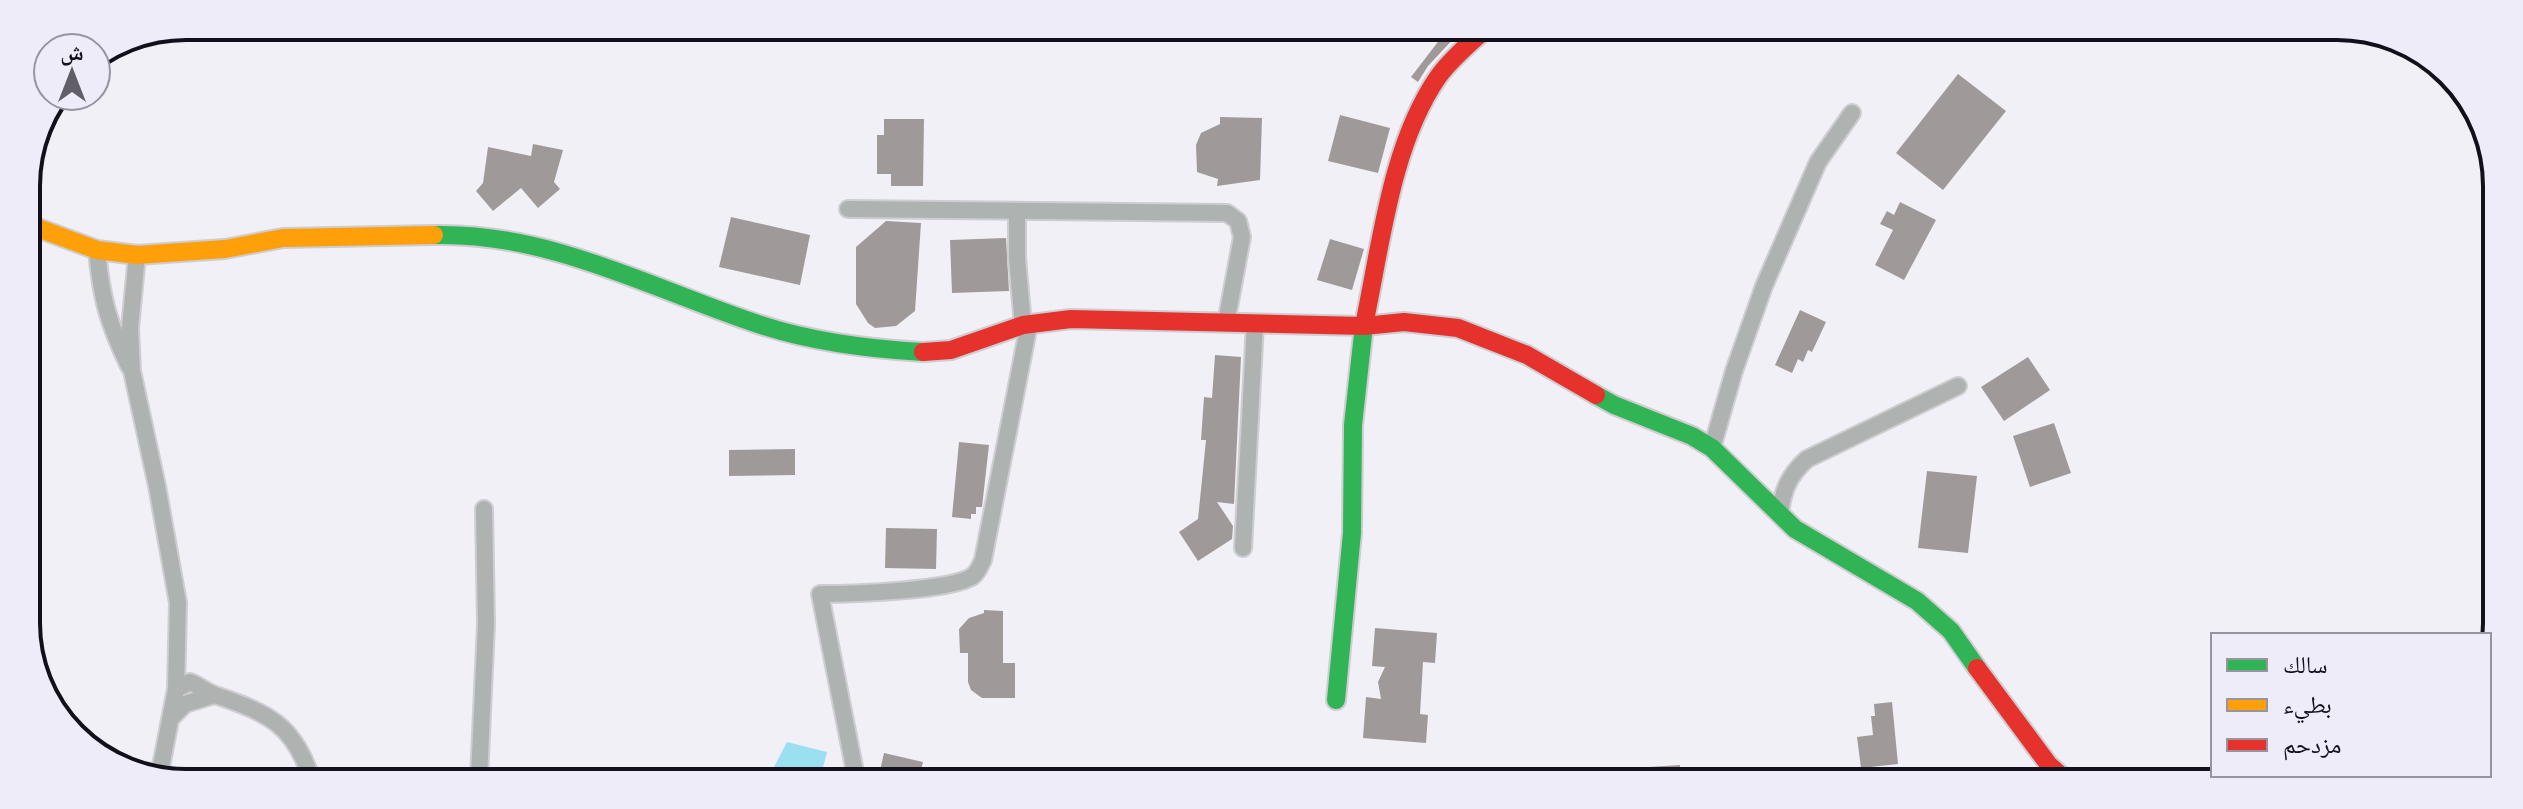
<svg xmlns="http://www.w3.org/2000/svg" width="2523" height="809" font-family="'Space Grotesk','Noto Naskh Arabic',sans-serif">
	<rect width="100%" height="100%" fill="#f1f0f6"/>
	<path fill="#9ae0f1" d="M787,742L827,752L820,779H788L771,773Z"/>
	<g fill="#a0999a">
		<path d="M1447,30L1456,36L1428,66L1418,82L1411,77Z"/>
		<path d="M1958,74L2006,111L1943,190L1896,153Z"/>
		<path d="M1340,115L1390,128L1378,173L1328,161Z"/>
		<path d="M1220,117L1262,118L1260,180L1217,186L1218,179L1197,172L1196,145L1201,133L1220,124Z"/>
		<path d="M884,119H924L923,186H891V174H877V135H884Z"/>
		<path d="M533,144L563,150L554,182L560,189L538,208L521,188L493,211L476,191L483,183L488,147L531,156Z"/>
		<path d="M1900,202L1936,220L1904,280L1875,265L1893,230L1880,224L1887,211L1894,215Z"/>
		<path d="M731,217L810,235L800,285L719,267Z"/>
		<path d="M886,221L921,223L915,311L896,326L875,328L868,323L856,304V247Z"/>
		<path d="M1006,238L1009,291L952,293L950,240Z"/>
		<path d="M1330,239L1364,249L1352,290L1317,280Z"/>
		<path d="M1800,310L1826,322L1812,352L1808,350L1803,362L1798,359L1792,373L1775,365Z"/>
		<path d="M1215,355L1241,357L1234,504L1217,502L1233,526L1232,539L1198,561L1179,532L1198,519L1206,440H1201L1204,397L1212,398Z"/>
		<path d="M2028,357L2050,390L2004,421L1981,387Z"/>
		<path d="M2054,423L2071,473L2030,487L2013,436Z"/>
		<path d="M959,442L989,445L982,507H976V514H971V519L952,517Z"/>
		<path d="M795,449V475L729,476V450Z"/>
		<path d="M1927,471L1977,476L1968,553L1918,548Z"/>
		<path d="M886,528L937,529L936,569L885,568Z"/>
		<path d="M984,610L1003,611V663H1015V698H982L971,690L968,682V653H960L959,629L969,618L984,613Z"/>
		<path d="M1375,628L1437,633L1435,663L1423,662L1420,714L1428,715L1426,743L1363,738L1366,697L1381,699L1378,682L1385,667L1372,666Z"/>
		<path d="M1892,702L1898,764L1861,768L1857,737L1873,735L1871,716H1875L1874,704Z"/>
		<path d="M884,753L923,762L919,779H878Z"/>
		<path d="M1680,765V781H1617V769Z"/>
	</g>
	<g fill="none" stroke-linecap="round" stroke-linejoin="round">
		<defs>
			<g id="street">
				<path d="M848,209L1227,213L1238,221L1242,237L1226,323"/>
				<path d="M1017,211V258L1023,325"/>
				<path d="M97,250C101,297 108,323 129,366"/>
				<path d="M137,255L130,328L132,371L157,486L178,603L176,689L159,777"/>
				<path d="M1712,448L1734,371L1764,286L1818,162L1852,113"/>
				<path d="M1780,515C1782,491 1789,475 1807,459L1958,386"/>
				<path d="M1243,548L1255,324"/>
				<path d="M176,689L190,682C200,686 208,693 218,696C268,713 294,725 311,778"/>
				<path d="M171,718L185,704L214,695"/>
				<path d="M855,772L820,594C850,594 952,591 973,576C978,572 980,566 983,560L1029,324"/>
				<path d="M479,778L486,624L484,509"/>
			</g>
			<g id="fast">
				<path d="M434,235C550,232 654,290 761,325C813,342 869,349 923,352"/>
				<path d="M1596,395L1614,405L1692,436L1712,448L1795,529L1917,601L1951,631L1977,668"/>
				<path d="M1336,700L1352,533L1353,425L1364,325"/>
			</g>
			<path id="slow" d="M27,224L97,250L137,255L225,249L283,238L434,235"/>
			<g id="jam">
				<path d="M1364,325C1381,245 1391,145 1438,77C1451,59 1470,43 1486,29"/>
				<path d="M923,352L951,350L1023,325L1071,319L1364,326L1404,322L1458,328L1527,355L1596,395"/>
				<path d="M1977,668L2049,765L2068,782"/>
			</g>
		</defs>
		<use href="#street" stroke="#cecdd2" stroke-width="20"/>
		<use href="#fast" stroke="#cecdd2" stroke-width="22"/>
		<use href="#slow" stroke="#cecdd2" stroke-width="22"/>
		<use href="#jam" stroke="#cecdd2" stroke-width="22"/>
		<use href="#street" stroke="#aeb3b1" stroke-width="16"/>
		<use href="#fast" stroke="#30b455" stroke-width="18"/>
		<use href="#slow" stroke="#ff9f0a" stroke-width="18"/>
		<use href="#jam" stroke="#e5322d" stroke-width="18"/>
	</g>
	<path d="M0 0H2523V809H0ZM186 40H2337A146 146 0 0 1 2483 186V623A146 146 0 0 1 2337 769H186A146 146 0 0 1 40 623V186A146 146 0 0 1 186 40Z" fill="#efecfa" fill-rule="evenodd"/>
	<path fill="none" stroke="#13101b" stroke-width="4" d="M186 40H2337A146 146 0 0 1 2483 186V623A146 146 0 0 1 2337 769H186A146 146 0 0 1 40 623V186A146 146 0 0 1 186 40Z"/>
	<rect x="2211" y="633" width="280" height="144" fill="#efecfa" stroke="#9794a1" stroke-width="2"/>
	<rect x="2227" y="659" width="40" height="12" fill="#30b455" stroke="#9794a1" stroke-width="2"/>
	<text x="2283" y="673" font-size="24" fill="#13101b">سالك</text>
	<rect x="2227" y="699" width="40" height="12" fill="#ff9f0a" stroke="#9794a1" stroke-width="2"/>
	<text x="2283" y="713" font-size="24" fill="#13101b">بطيء</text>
	<rect x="2227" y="739" width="40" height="12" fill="#e5322d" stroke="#9794a1" stroke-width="2"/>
	<text x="2283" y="753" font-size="24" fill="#13101b">مزدحم</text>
	<g transform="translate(72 72)"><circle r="38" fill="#efecfa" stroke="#9794a1" stroke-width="2"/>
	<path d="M0-6L14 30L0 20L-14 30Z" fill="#615e68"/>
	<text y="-12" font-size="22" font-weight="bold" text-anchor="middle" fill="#13101b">ش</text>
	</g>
</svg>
